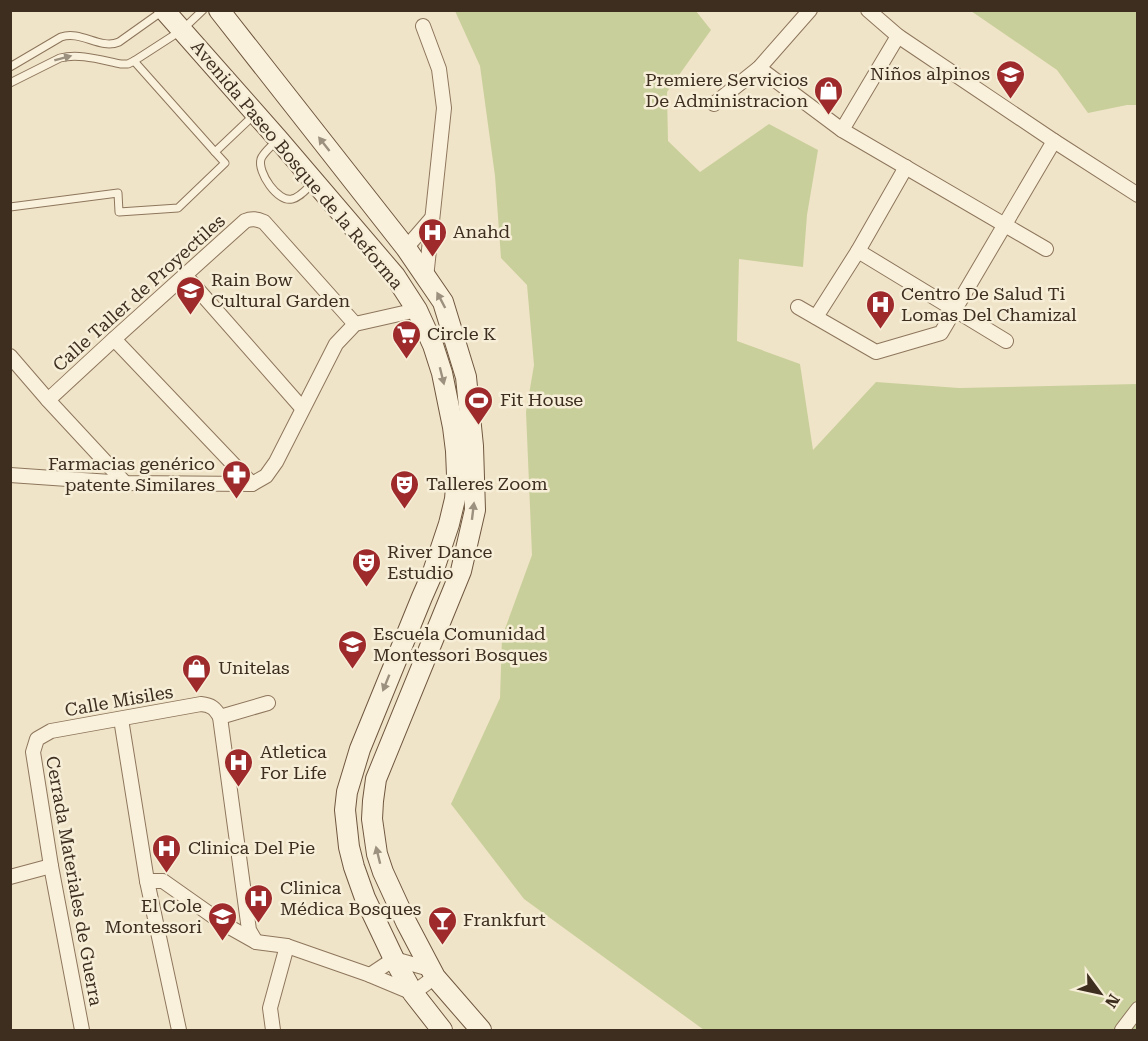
<svg xmlns="http://www.w3.org/2000/svg" width="1148" height="1041" font-family="'Roboto Serif',serif">
	<rect width="100%" height="100%" fill="#f0e4c8"/>
	<g fill="#c9cf9b">
		<path d="M455,11H696L711,30L667,92L668,141L700,172L769,124L818,150L807,215L803,267L739,259L737,341L800,364L813,450L876,382L959,388L1137,384V1030H704L524,899L451,804L500,698L502,637L532,555L526,412L534,365L527,285L501,258L495,176L480,66Z"/>
		<path d="M971,11H1137V105H1127L1088,113L1057,70Z"/>
	</g>
	<g fill="none" stroke-linecap="round" stroke-linejoin="round">
		<defs>
			<g id="lane">
				<path d="M134,61L215,152L254,115"/>
				<path d="M10,67L61,37C81,30 100,50 119,42L164,10"/>
				<path d="M10,83L60,58C79,53 101,60 121,64H128L134,61L182,30L203,10"/>
				<path d="M276,141C272,146 263,153 261,159C257,172 278,203 292,199C301,197 307,188 314,182"/>
				<path d="M10,207L118,193L119,212L178,208L225,163L215,152"/>
			</g>
			<g id="street">
				<path d="M868,10L898,36L1054,141L1138,195"/>
				<path d="M423,26L439,69L444,108L426,278"/>
				<path d="M759,68L842,130L1046,249"/>
				<path d="M714,104L759,68L810,10"/>
				<path d="M842,130L898,36"/>
				<path d="M406,248L432,218"/>
				<path d="M858,251L1006,341"/>
				<path d="M185,275L302,408"/>
				<path d="M798,307L876,352L941,333L1054,141"/>
				<path d="M816,317L858,251L906,167"/>
				<path d="M114,339L252,484"/>
				<path d="M10,356L48,400L125,483"/>
				<path d="M48,400L114,339L245,221C252,218 257,219 264,222L355,324"/>
				<path d="M10,475L125,483L252,484L266,476L276,462L336,344L355,324L417,310"/>
				<path d="M220,717L268,703"/>
				<path d="M121,719L147,881L179,1030"/>
				<path d="M10,877L51,866"/>
				<path d="M147,881H163L224,924L256,942L287,946L370,975L413,993L435,977"/>
				<path d="M370,975L394,959L430,969"/>
				<path d="M82,1030L51,866L33,752L37,739L51,731L201,704C211,705 215,708 220,717L249,930L256,942"/>
				<path d="M273,1030L270,1008L287,946"/>
				<path d="M1122,1030L1138,1009"/>
			</g>
			<g id="secondary">
				<path d="M164,10L278,139L395,276L417,310L433,345L442,373L453,427L456,451L457,475L455,499L449,524L433,572L422,597L360,749L347,792L345,810L349,847L354,867L365,898L394,959L413,993L442,1030"/>
				<path d="M219,10L406,248L443,302L466,377L473,446L475,510L461,571L376,779L373,801L372,819L377,854L383,872L406,922L435,977L481,1030"/>
			</g>
		</defs>
		<use href="#lane" stroke="#8d765c" stroke-width="9"/>
		<use href="#street" stroke="#8d765c" stroke-width="16"/>
		<use href="#secondary" stroke="#6f573f" stroke-width="22"/>
		<use href="#lane" stroke="#faf1dc" stroke-width="7"/>
		<use href="#street" stroke="#faf1dc" stroke-width="14"/>
		<use href="#secondary" stroke="#faf1dc" stroke-width="20"/>
	</g>
	<defs><path id="oneway-solid" d="M-6-.8H1V-3.2L6.5 0L1 3.2V.8H-6Z" transform="scale(1.5)"/></defs>
	<g fill="#9c907e">
		<use href="#oneway-solid" transform="translate(63 58) rotate(-15)"/>
		<use href="#oneway-solid" transform="translate(324 144) rotate(-128)"/>
		<use href="#oneway-solid" transform="translate(441 300) rotate(-118)"/>
		<use href="#oneway-solid" transform="translate(442 376) rotate(76)"/>
		<use href="#oneway-solid" transform="translate(473 511) rotate(-83)"/>
		<use href="#oneway-solid" transform="translate(386 683) rotate(112)"/>
		<use href="#oneway-solid" transform="translate(378 855) rotate(-104)"/>
	</g>
	<defs>
		<symbol id="school-pin" viewBox="-11 -11 22 30"><path d="M0 17L-7.5 6A9.5 9.5 0 1 1 7.5 6Z" fill="#9e2a2b" stroke="#f7eed8"/><path d="M0-5L7-2L0 1L-7-2ZM-4 1L0 2.5L4 1V4Q0 6-4 4Z" fill="#fff"/></symbol>
		<symbol id="shop-pin" viewBox="-11 -11 22 30"><path d="M0 17L-7.5 6A9.5 9.5 0 1 1 7.5 6Z" fill="#9e2a2b" stroke="#f7eed8"/><path d="M-5-2.5h2.3a2.7 3.5 0 0 1 5.4 0H5L5.5 6h-11ZM-1.5-2.5h3a1.5 2.3 0 0 0-3 0Z" fill="#fff"/></symbol>
		<symbol id="hospital-pin" viewBox="-11 -11 22 30"><path d="M0 17L-7.5 6A9.5 9.5 0 1 1 7.5 6Z" fill="#9e2a2b" stroke="#f7eed8"/><path d="M-5-5h3v3.5h4V-5h3V5h-3V1.5h-4V5h-3Z" fill="#fff"/></symbol>
		<symbol id="supermarket-pin" viewBox="-11 -11 22 30"><path d="M0 17L-7.5 6A9.5 9.5 0 1 1 7.5 6Z" fill="#9e2a2b" stroke="#f7eed8"/><path d="M-6-5.5h2.5l.6 2H6L4.5 2H-2.5L-4.4-4H-6ZM-1.5 3.2a1.3 1.3 0 1 0 .1 0ZM3 3.2a1.3 1.3 0 1 0 .1 0Z" fill="#fff"/></symbol>
		<symbol id="stadium-pin" viewBox="-11 -11 22 30"><path d="M0 17L-7.5 6A9.5 9.5 0 1 1 7.5 6Z" fill="#9e2a2b" stroke="#f7eed8"/><path d="M0-5a6.5 5 0 1 0 0 10a6.5 5 0 1 0 0-10ZM-3.5-1.8h7v3.6h-7Z" fill="#fff"/></symbol>
		<symbol id="pharmacy-pin" viewBox="-11 -11 22 30"><path d="M0 17L-7.5 6A9.5 9.5 0 1 1 7.5 6Z" fill="#9e2a2b" stroke="#f7eed8"/><path d="M-2-6h4v4h4v4h-4v4h-4v-4h-4v-4h4Z" fill="#fff"/></symbol>
		<symbol id="theatre-pin" viewBox="-11 -11 22 30"><path d="M0 17L-7.5 6A9.5 9.5 0 1 1 7.5 6Z" fill="#9e2a2b" stroke="#f7eed8"/><path d="M-5-5.5Q0-4 5-5.5V0Q5 5 0 6Q-5 5-5 0ZM-3.3-2.5H-1v1.5H-3.3ZM1-2.5H3.3v1.5H1ZM-2.8 1Q0 5.5 2.8 1Z" fill="#fff"/></symbol>
		<symbol id="bar-pin" viewBox="-11 -11 22 30"><path d="M0 17L-7.5 6A9.5 9.5 0 1 1 7.5 6Z" fill="#9e2a2b" stroke="#f7eed8"/><path d="M-6-5H6L.8 .8V4.5H3.5V6h-7V4.5H-.8V.8Z" fill="#fff"/></symbol>
	</defs>
	<g fill-rule="evenodd">
		<use href="#school-pin" x="994" y="58" width="33" height="45"/>
		<use href="#shop-pin" x="812" y="74" width="33" height="45"/>
		<use href="#hospital-pin" x="416" y="216" width="33" height="45"/>
		<use href="#school-pin" x="174" y="274" width="33" height="45"/>
		<use href="#hospital-pin" x="864" y="288" width="33" height="45"/>
		<use href="#supermarket-pin" x="390" y="318" width="33" height="45"/>
		<use href="#stadium-pin" x="462" y="384" width="33" height="45"/>
		<use href="#pharmacy-pin" x="220" y="458" width="33" height="45"/>
		<use href="#theatre-pin" x="388" y="468" width="33" height="45"/>
		<use href="#theatre-pin" x="350" y="546" width="33" height="45"/>
		<use href="#school-pin" x="336" y="628" width="33" height="45"/>
		<use href="#shop-pin" x="180" y="652" width="33" height="45"/>
		<use href="#hospital-pin" x="222" y="746" width="33" height="45"/>
		<use href="#hospital-pin" x="150" y="832" width="33" height="45"/>
		<use href="#hospital-pin" x="242" y="882" width="33" height="45"/>
		<use href="#school-pin" x="206" y="900" width="33" height="45"/>
		<use href="#bar-pin" x="426" y="904" width="33" height="45"/>
	</g>
	<g text-anchor="middle" stroke-width="5" stroke-linejoin="round" paint-order="stroke">
		<g font-size="18" fill="#3d2e20" stroke="#f7eed8" text-anchor="start">
			<text x="990" y="80" text-anchor="end">Niños alpinos</text>
			<text x="808" y="86" text-anchor="end">Premiere Servicios<tspan x="808" dy="21">De Administracion</tspan></text>
			<text x="453" y="238">Anahd</text>
			<text x="211" y="286">Rain Bow<tspan x="211" dy="21">Cultural Garden</tspan></text>
			<text x="901" y="300">Centro De Salud Ti<tspan x="901" dy="21">Lomas Del Chamizal</tspan></text>
			<text x="427" y="340">Circle K</text>
			<text x="500" y="406">Fit House</text>
			<text x="215" y="470" text-anchor="end">Farmacias genérico<tspan x="215" dy="21">patente Similares</tspan></text>
			<text x="426" y="490">Talleres Zoom</text>
			<text x="387" y="558">River Dance<tspan x="387" dy="21">Estudio</tspan></text>
			<text x="373" y="640">Escuela Comunidad<tspan x="373" dy="21">Montessori Bosques</tspan></text>
			<text x="218" y="674">Unitelas</text>
			<text x="260" y="758">Atletica<tspan x="260" dy="21">For Life</tspan></text>
			<text x="188" y="854">Clinica Del Pie</text>
			<text x="280" y="894">Clinica<tspan x="280" dy="21">Médica Bosques</tspan></text>
			<text x="202" y="912" text-anchor="end">El Cole<tspan x="202" dy="21">Montessori</tspan></text>
			<text x="463" y="926">Frankfurt</text>
		</g>
		<g font-size="18" fill="#3d2e20" stroke="#f7eed8">
			<text transform="translate(297 165) rotate(50)" y="6">Avenida Paseo Bosque de la Reforma</text>
			<text transform="translate(139 293) rotate(-42)" y="6">Calle Taller de Proyectiles</text>
			<text transform="translate(119 701) rotate(-10)" y="6">Calle Misiles</text>
			<text transform="translate(74 881) rotate(80)" y="6">Cerrada Materiales de Guerra</text>
		</g>
	</g>
	<rect width="1148" height="1041" fill="none" stroke="#3d2e20" stroke-width="24"/>
	<g transform="translate(1100 993) rotate(123)" stroke="#f7eed8" stroke-width="4.5" paint-order="stroke">
	<path d="M0-4.5L10 22L0 15L-10 22Z" fill="#3d2e20"/>
	<text y="-9" font-size="16" font-weight="bold" text-anchor="middle" fill="#3d2e20">N</text>
	</g>
</svg>
